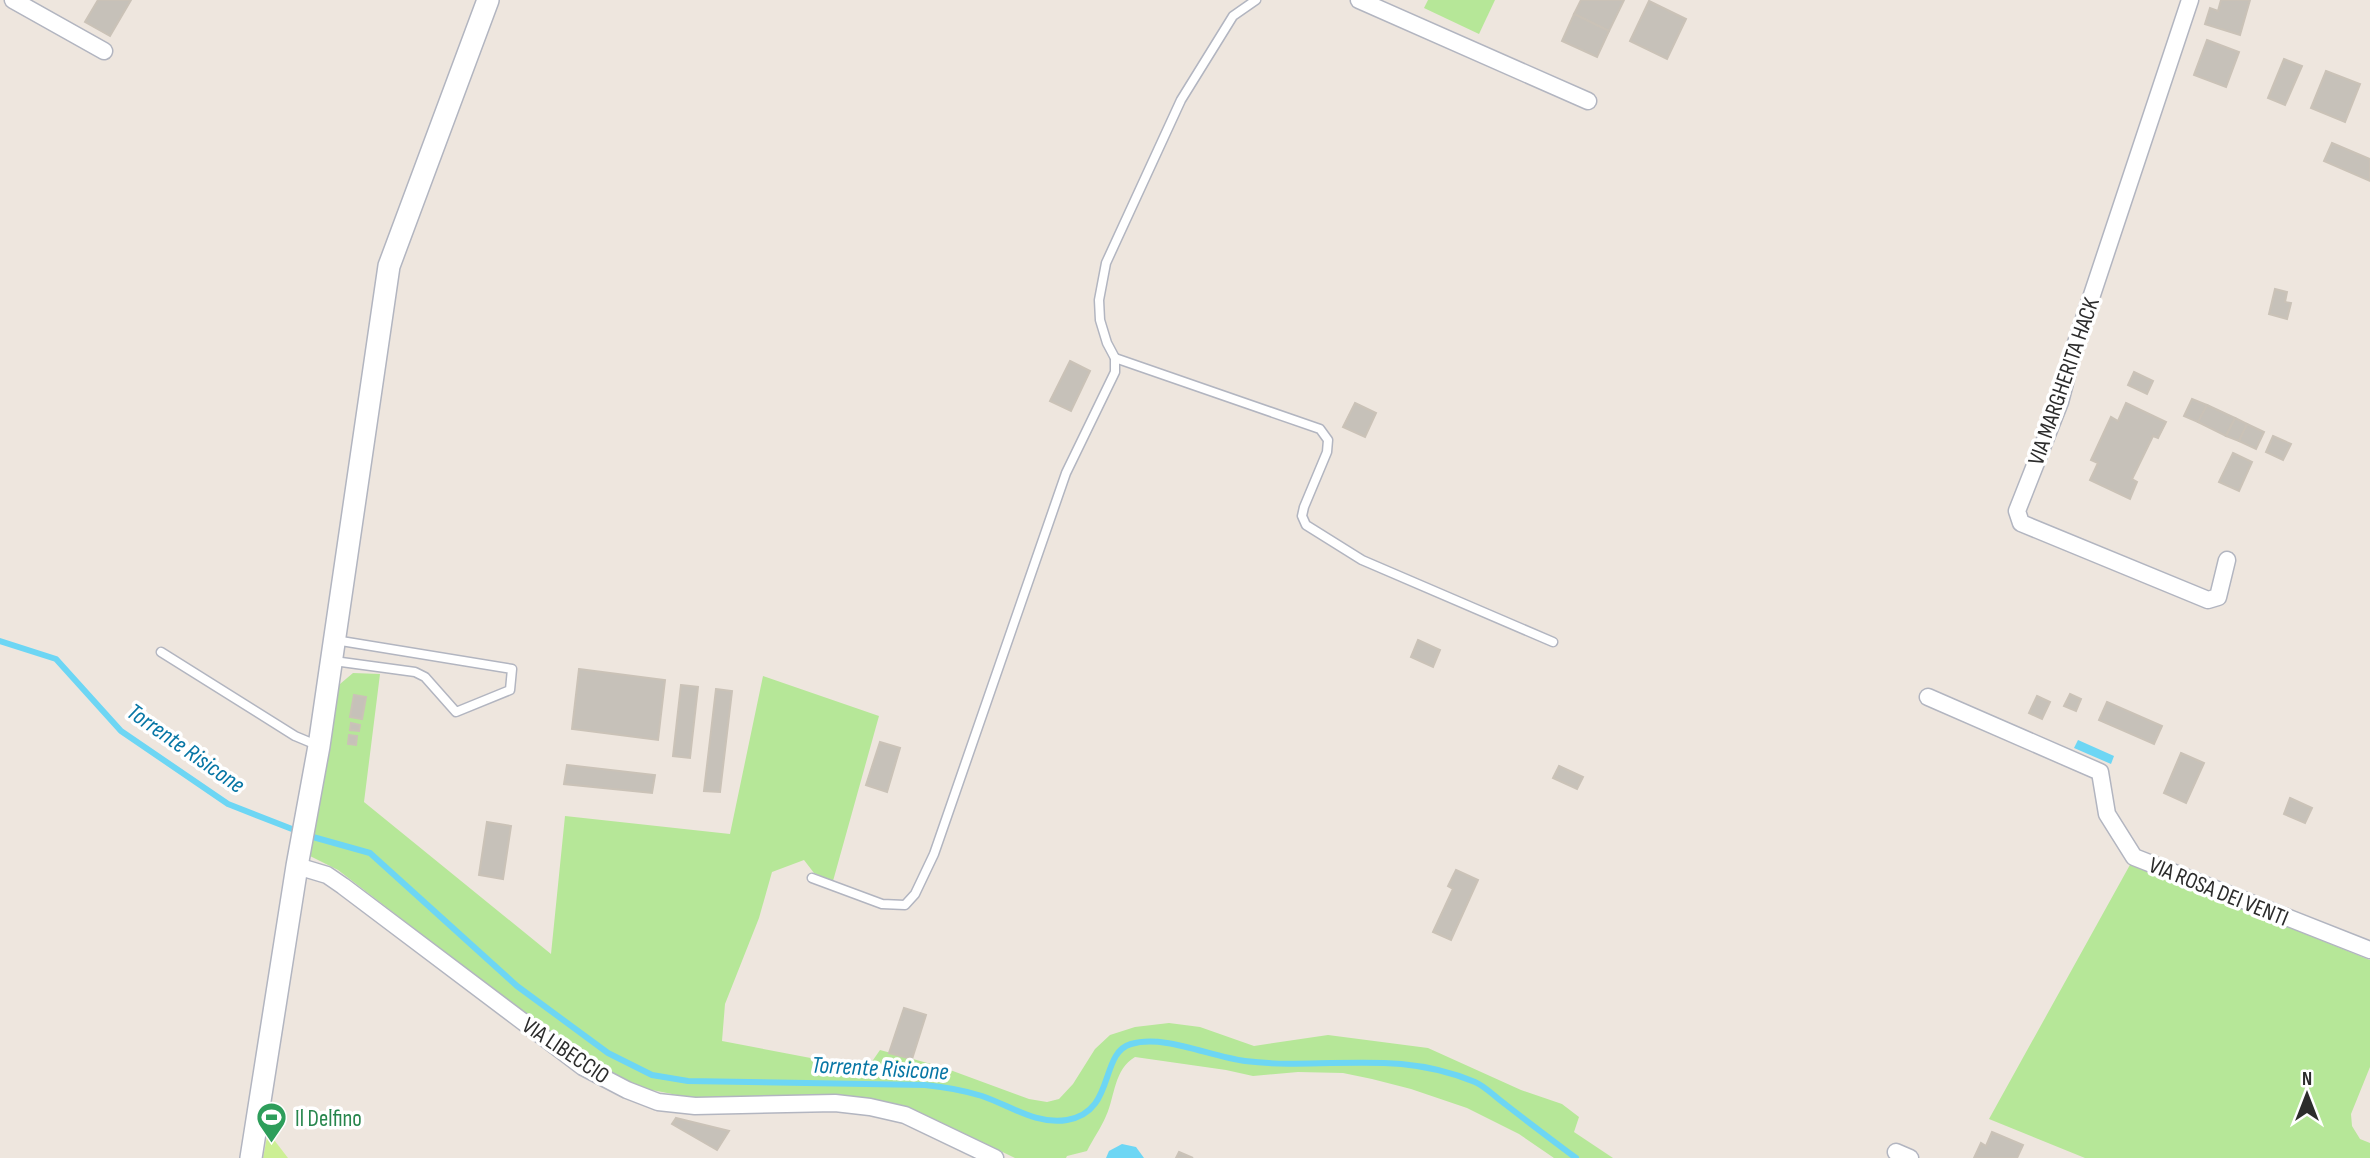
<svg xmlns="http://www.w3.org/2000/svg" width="2370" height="1158" font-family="'Sofia Sans Condensed',sans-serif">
	<rect width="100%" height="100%" fill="#eee6de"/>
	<g fill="#b6e798">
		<path d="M1428,0H1495L1479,34L1424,8Z"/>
		<path d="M353,673L380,674L364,802L551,954L565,816L730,834L763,676L879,716L833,881L814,873L804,860L772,872L759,918L725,1004L722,1041L858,1067L871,1063L880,1050L942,1067L1029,1099L1047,1102L1059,1099L1073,1084L1095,1049L1110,1035L1135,1027L1169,1023L1200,1027L1254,1046L1328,1035L1428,1048L1521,1090L1562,1104L1579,1117L1574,1132L1613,1158H1554L1519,1134L1467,1108L1411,1089L1372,1079L1343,1073L1298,1072L1253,1076L1226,1070L1135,1057C1114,1069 1115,1096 1106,1116C1101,1128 1093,1139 1087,1151L1067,1156L1066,1158H1015L936,1120L907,1109L692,1098L637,1087L583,1058L554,1036L338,870L310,856L336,692L340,684Z"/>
		<path d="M2131,863L2370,960V1067L2351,1114L2352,1126L2360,1139L2370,1143V1158H2085L1989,1119Z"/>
	</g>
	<path fill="#ccef94" d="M268,1132L288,1158H263Z"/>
	<g fill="#6dd6f4">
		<path d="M2078,740L2114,756L2111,764L2074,748Z"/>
		<path d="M1122,1144L1136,1147L1144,1158H1106L1109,1151Z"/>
	</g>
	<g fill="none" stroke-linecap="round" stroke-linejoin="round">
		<g stroke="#6dd6f4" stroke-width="6">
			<path d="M0,641L56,659L121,731L228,804L292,829"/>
			<path d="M313,837L370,853L517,986L608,1053L652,1075L688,1081L925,1085C945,1087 963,1090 982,1096C1011,1106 1036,1125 1067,1120C1116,1112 1099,1053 1131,1044C1164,1034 1211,1057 1245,1061C1326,1071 1394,1048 1475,1082C1485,1086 1495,1097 1505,1104C1528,1122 1552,1140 1576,1158"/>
		</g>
	</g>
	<g fill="#c6c1b9" stroke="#cac2b7" stroke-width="2">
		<path d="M98,0H131L110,36L85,22Z"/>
		<path d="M1581,0H1624L1609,31L1574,14Z"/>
		<path d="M2221,0H2250L2240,35L2205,24L2210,8L2218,11Z"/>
		<path d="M1649,1L1686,19L1667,59L1630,41Z"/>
		<path d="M1574,14L1609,31L1597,57L1562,41Z"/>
		<path d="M2207,40L2239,52L2226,87L2194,75Z"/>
		<path d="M2284,59L2302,66L2285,105L2268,98Z"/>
		<path d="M2326,71L2360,84L2345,122L2311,108Z"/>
		<path d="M2332,143L2370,159V181L2324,161Z"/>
		<path d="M2275,289L2287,292L2285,302L2291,303L2287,319L2269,314Z"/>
		<path d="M1070,361L1090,371L1071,411L1050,401Z"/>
		<path d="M2134,372L2153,381L2147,394L2128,385Z"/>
		<path d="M2192,399L2207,405L2198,422L2184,416Z"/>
		<path d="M1355,403L1376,413L1365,437L1343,427Z"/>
		<path d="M2126,403L2166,422L2158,438L2153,436L2132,479L2137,482L2130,499L2090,480L2098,463L2091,460L2111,417L2118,421Z"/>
		<path d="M2207,405L2235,418L2226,436L2198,422Z"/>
		<path d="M2235,418L2247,424L2239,441L2226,436Z"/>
		<path d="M2247,424L2264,432L2256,449L2239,441Z"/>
		<path d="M2273,436L2291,444L2283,460L2266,452Z"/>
		<path d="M2233,453L2252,462L2239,491L2219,482Z"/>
		<path d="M1418,640L1440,650L1433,667L1411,657Z"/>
		<path d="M579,669L665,680L658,740L572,729Z"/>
		<path d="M681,685L698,687L690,758L673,756Z"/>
		<path d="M716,689L732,691L720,792L704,791Z"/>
		<path d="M2070,694L2081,699L2076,711L2064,706Z"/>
		<path d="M354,695L366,697L362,719L350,717Z"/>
		<path d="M2037,696L2050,702L2042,719L2029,713Z"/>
		<path d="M2107,702L2162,726L2154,744L2099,720Z"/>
		<path d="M351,723L360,725L359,731L350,730Z"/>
		<path d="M349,735L357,736L356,745L348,744Z"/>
		<path d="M880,742L900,748L887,792L866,785Z"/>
		<path d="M2181,753L2204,763L2186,803L2164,793Z"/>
		<path d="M567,765L655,775L652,793L564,784Z"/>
		<path d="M1559,766L1583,777L1577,789L1553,778Z"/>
		<path d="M2290,798L2312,808L2305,823L2284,814Z"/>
		<path d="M487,822L511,826L503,879L479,875Z"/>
		<path d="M1456,870L1478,880L1451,940L1433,932L1453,889L1448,886Z"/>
		<path d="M904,1008L926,1015L912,1059L889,1053Z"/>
		<path d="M676,1118L729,1131L717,1150L672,1124Z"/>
		<path d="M1992,1132L2023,1145L2017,1158H1974L1981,1143L1986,1146Z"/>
		<path d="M1179,1152L1193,1158H1176Z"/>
	</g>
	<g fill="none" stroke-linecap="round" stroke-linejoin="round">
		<defs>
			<g id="lane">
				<path d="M1115,358L1320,429L1328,440L1327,452L1304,507L1302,516L1306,525L1362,560L1553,642"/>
				<path d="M161,652L295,736L319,746"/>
				<path d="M334,661L415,672L425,677L456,712L510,690L512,669L335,640"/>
				<path d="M812,878L882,904L905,905L915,894L934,854L1066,473L1115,372V358L1107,343L1100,320L1099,300L1106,263L1181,100L1233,16L1256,0"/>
			</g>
			<g id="street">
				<path d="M13,0L104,51"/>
				<path d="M1359,0L1588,101"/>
				<path d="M2190,0L2073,352L2060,402L2017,511L2021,523L2208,600L2218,597L2227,560"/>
				<path d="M1928,697L2100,772L2107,814L2134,857L2370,950"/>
				<path d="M297,866L327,875L343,886L583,1067L627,1090L658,1102L695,1106L835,1103L870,1107L905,1115L995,1158"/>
				<path d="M1896,1152L1910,1158"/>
			</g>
			<path id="secondary" d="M251,1158L297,866L319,746L389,266L488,0"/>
		</defs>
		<use href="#lane" stroke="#b2b5c0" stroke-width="11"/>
		<use href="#street" stroke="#b2b5c0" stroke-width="19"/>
		<use href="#secondary" stroke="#b2b5c0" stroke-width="24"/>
		<use href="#lane" stroke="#fff" stroke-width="8"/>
		<use href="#street" stroke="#fff" stroke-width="16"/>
		<use href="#secondary" stroke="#fff" stroke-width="21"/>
	</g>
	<defs>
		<symbol id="stadium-pin" viewBox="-11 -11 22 30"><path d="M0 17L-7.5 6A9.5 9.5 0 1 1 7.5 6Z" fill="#2e9e5b" stroke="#fff"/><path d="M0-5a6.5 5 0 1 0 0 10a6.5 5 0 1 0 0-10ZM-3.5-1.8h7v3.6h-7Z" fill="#fff"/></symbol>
	</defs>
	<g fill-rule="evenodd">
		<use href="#stadium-pin" x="254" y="1100" width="35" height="47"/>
	</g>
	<g text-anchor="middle" stroke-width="7" stroke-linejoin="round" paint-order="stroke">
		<g font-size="23" fill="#2c2c2c" stroke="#fff">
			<text transform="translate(2063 381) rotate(-71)" y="8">VIA MARGHERITA HACK</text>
			<text transform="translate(2219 891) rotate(22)" y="8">VIA ROSA DEI VENTI</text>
			<text transform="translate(566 1050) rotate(34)" y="8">VIA LIBECCIO</text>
		</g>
		<g font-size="23" fill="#27864d" stroke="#fff" text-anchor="start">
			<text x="295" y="1126">Il Delfino</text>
		</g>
		<g font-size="24" font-style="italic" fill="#0776a5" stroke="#fff">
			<text transform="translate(186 748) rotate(35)" y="8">Torrente Risicone</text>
			<text transform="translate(880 1068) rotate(3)" y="8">Torrente Risicone</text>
		</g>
	</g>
	<g transform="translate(2307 1095)" stroke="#ffffff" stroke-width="5" paint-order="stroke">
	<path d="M0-5L12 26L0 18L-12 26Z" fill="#2c2c2c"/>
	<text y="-10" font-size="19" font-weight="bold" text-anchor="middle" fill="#2c2c2c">N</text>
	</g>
</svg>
